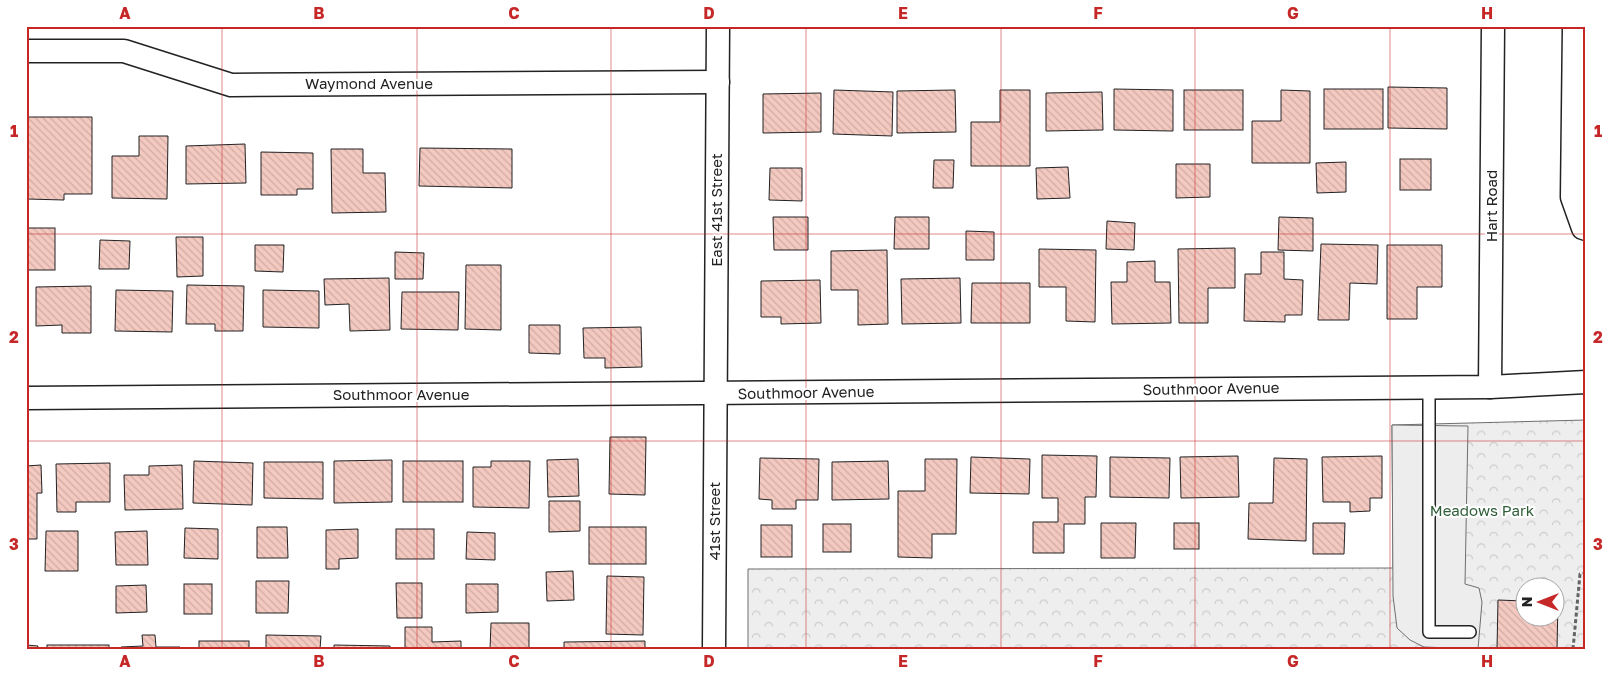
<svg xmlns="http://www.w3.org/2000/svg" width="1612" height="675" font-family="'Golos Text',sans-serif">
	<defs>
		<pattern id="park-crowns" width="20" height="18" patternUnits="userSpaceOnUse" patternTransform="scale(1.25)"><rect width="20" height="18" fill="#eee"/><path d="M2 6a3 3 0 1 1 6 0M12 15a3 3 0 1 1 6 0" fill="none" stroke="#ccc"/></pattern>
		<pattern id="building-back-hatch" width="6" height="6" patternUnits="userSpaceOnUse" patternTransform="scale(1.25)"><rect width="6" height="6" fill="#f3c9c0"/><path d="M-1 5l2 2M0 0l6 6M5-1l2 2" fill="none" stroke="#d0aca5"/></pattern>
	</defs>
	<rect width="100%" height="100%" fill="#fff"/>
	<path fill="url(#park-crowns)" stroke="#6f6f6f" fill-rule="evenodd" d="M1586,420V649H748V569L1393,568L1392,425ZM1524,588H1554V618H1524Z"/>
	<path fill="#ededed" stroke="#6f6f6f" d="M1392,425L1468,426L1465,584L1479,588L1482,602L1478,649L1424,647L1410,640L1397,628L1393,596Z"/>
	<g fill="url(#building-back-hatch)" stroke="#222">
		<path d="M1388,87L1447,88V129L1388,128Z"/>
		<path d="M1114,89L1173,90V131L1114,130Z"/>
		<rect x="1324" y="89" width="59" height="40"/>
		<path d="M834,90L893,92L892,136L833,134Z"/>
		<path d="M955,90L956,132L897,133V91Z"/>
		<path d="M1000,90H1030V166H971V122H1000Z"/>
		<rect x="1184" y="90" width="59" height="40"/>
		<path d="M1281,90L1310,91V163H1252V121H1281Z"/>
		<path d="M1102,92L1103,130L1046,131V93Z"/>
		<path d="M821,93V132L763,133V94Z"/>
		<path d="M28,117H92V194H64V200L27,199Z"/>
		<path d="M139,136H168L167,199L112,198V156H139Z"/>
		<path d="M245,144L246,183L186,184V146Z"/>
		<path d="M420,148L512,149V188L419,186Z"/>
		<path d="M331,149H363V173H385L386,212L332,213Z"/>
		<path d="M261,152L313,153V189H297V195H261Z"/>
		<rect x="1400" y="159" width="31" height="31"/>
		<path d="M934,160H954L953,188H933Z"/>
		<path d="M1346,162V192L1317,193L1316,163Z"/>
		<path d="M1176,164H1210V197L1176,198Z"/>
		<path d="M1068,167L1070,198L1037,199L1036,168Z"/>
		<path d="M770,168H802V201L769,200Z"/>
		<path d="M773,217H808V250H774Z"/>
		<path d="M895,217H929V249H894Z"/>
		<path d="M1279,217L1313,218V251L1278,250Z"/>
		<path d="M1107,221L1135,223L1134,250L1106,249Z"/>
		<rect x="26" y="228" width="29" height="42"/>
		<path d="M966,231L994,232V260H966Z"/>
		<path d="M176,237H203V276L177,277Z"/>
		<path d="M100,240L130,241L129,269H99Z"/>
		<path d="M1321,244L1378,245L1377,284L1350,283L1349,320H1318Z"/>
		<path d="M255,245H284L283,272L255,271Z"/>
		<path d="M1387,245H1442V287H1417V319H1387Z"/>
		<path d="M1235,248V288H1208V323H1179L1178,249Z"/>
		<path d="M1039,249L1096,250L1095,322L1066,321V287H1039Z"/>
		<path d="M887,250L888,324L858,325V290H831V251Z"/>
		<path d="M395,252L424,253L423,279H395Z"/>
		<path d="M1261,252H1284V279L1303,280L1302,315H1285V322L1244,321L1245,274H1261Z"/>
		<path d="M1155,261V282H1170L1171,323L1112,324L1111,282H1127V262Z"/>
		<path d="M466,265H501V330L465,329Z"/>
		<path d="M389,278L390,330L350,331L349,304L325,305L324,279Z"/>
		<path d="M960,278L961,323L902,324L901,279Z"/>
		<path d="M820,280L821,323L781,324V317H761V281Z"/>
		<path d="M972,283H1030V323H971Z"/>
		<path d="M187,285L244,286L243,331H215V324H186Z"/>
		<path d="M91,286V333H62V325L36,326V287Z"/>
		<path d="M116,290L173,291L172,332L115,331Z"/>
		<path d="M263,290L319,291V328L263,327Z"/>
		<path d="M402,292H459L458,330L401,329Z"/>
		<path d="M529,325H560V354L529,353Z"/>
		<path d="M641,327L642,367L605,368V358H584L583,328Z"/>
		<path d="M610,437H646L645,495L609,494Z"/>
		<path d="M1042,455L1097,456L1096,497H1085V524H1064V553H1033V522H1058V498H1042Z"/>
		<path d="M1238,456L1239,497L1181,498L1180,457Z"/>
		<path d="M1382,456V498H1370V511L1350,512V502H1323L1322,457Z"/>
		<path d="M971,457L1030,459L1029,494L970,493Z"/>
		<path d="M1110,457L1170,458L1169,498L1110,497Z"/>
		<path d="M760,458L819,459L818,500H796V509H772V500L759,499Z"/>
		<path d="M1274,458L1307,459L1306,541L1248,539L1249,503H1273Z"/>
		<path d="M578,459L579,496L548,497L547,460Z"/>
		<path d="M925,459H957L956,534H932V558L898,557V491H925Z"/>
		<path d="M392,460V502L334,503V461Z"/>
		<path d="M194,461L253,463L252,505L193,503Z"/>
		<rect x="403" y="461" width="60" height="41"/>
		<path d="M491,461H530L529,508L473,507V467H491Z"/>
		<path d="M888,461L889,499L832,500V462Z"/>
		<path d="M264,462H323V499L264,498Z"/>
		<path d="M110,463V502H76V512H57L56,464Z"/>
		<path d="M41,465L42,493H37V539H26V466Z"/>
		<path d="M182,465L183,509L125,510L124,475H149V466Z"/>
		<path d="M549,501H580V531L549,532Z"/>
		<path d="M1101,523H1136L1135,558H1101Z"/>
		<rect x="1174" y="523" width="25" height="26"/>
		<path d="M1313,523H1345L1344,554H1313Z"/>
		<rect x="823" y="524" width="28" height="28"/>
		<rect x="761" y="525" width="31" height="32"/>
		<path d="M257,527H287L288,558H257Z"/>
		<rect x="589" y="527" width="57" height="37"/>
		<path d="M185,528L218,529V559L184,558Z"/>
		<path d="M358,529V558L339,559V569H326V530Z"/>
		<rect x="396" y="529" width="38" height="30"/>
		<path d="M46,531H78V571H45Z"/>
		<path d="M147,531L148,565H116L115,532Z"/>
		<path d="M467,532L495,533V560L466,559Z"/>
		<path d="M573,571L574,600L547,601L546,572Z"/>
		<path d="M607,576L644,577L643,635L606,634Z"/>
		<path d="M256,581H289L288,613H256Z"/>
		<path d="M396,583H422V618H397Z"/>
		<rect x="184" y="584" width="28" height="30"/>
		<path d="M466,584H498V612L466,613Z"/>
		<path d="M146,585L147,612L116,613V586Z"/>
		<path d="M1498,600L1524,601V618H1554V601L1558,602L1557,649H1497Z"/>
		<path d="M491,623H529V649H490Z"/>
		<path d="M405,627H432V642L461,641V649H405Z"/>
		<path d="M142,635H155L156,647H180V649H121V647L143,646Z"/>
		<path d="M266,635L321,636L320,649H266Z"/>
		<rect x="199" y="641" width="50" height="8"/>
		<path d="M645,641V649H564V642Z"/>
		<path d="M26,645L38,646L37,649H26Z"/>
		<rect x="47" y="645" width="62" height="4"/>
		<path d="M334,645L390,646V649H334Z"/>
	</g>
	<g fill="none" stroke-linecap="round" stroke-linejoin="round">
		<defs>
			<path id="service" d="M1429,387V632H1470"/>
			<g id="minor">
				<path d="M1574,26L1572,197L1583,228L1586,229"/>
				<path d="M26,51H124L231,85L718,82"/>
				<path d="M1490,387L1493,26"/>
				<path d="M26,398L1490,387L1586,382"/>
				<path d="M714,649L718,26"/>
			</g>
		</defs>
		<use href="#service" stroke="#222" stroke-width="14"/>
		<use href="#minor" stroke="#222" stroke-width="25"/>
		<path stroke="#646464" stroke-width="3" stroke-dasharray="4 2.5" stroke-linecap="butt" d="M1573,649L1580,574L1586,573"/>
		<use href="#service" stroke="#fff" stroke-width="11"/>
		<use href="#minor" stroke="#fff" stroke-width="22"/>
	</g>
	<path fill="none" stroke="#c62828" stroke-width="1" stroke-opacity="0.55" d="M222,26V649M417,26V649M611,26V649M806,26V649M1001,26V649M1195,26V649M1390,26V649M26,234H1586M26,441H1586"/>
	<g text-anchor="middle" stroke-width="4" stroke-linejoin="round" paint-order="stroke">
		<g font-size="15" fill="#222" stroke="#fff">
			<text x="369" y="89">Waymond Avenue</text>
			<text transform="translate(1492 206) rotate(-90)" y="5">Hart Road</text>
			<text transform="translate(717 210) rotate(-90)" y="5">East 41st Street</text>
			<text transform="translate(1211 389) rotate(-1)" y="5">Southmoor Avenue</text>
			<text transform="translate(806 393) rotate(-1)" y="5">Southmoor Avenue</text>
			<text x="401" y="400">Southmoor Avenue</text>
			<text transform="translate(715 521) rotate(-90)" y="5">41st Street</text>
		</g>
		<g font-size="15" fill="#2f5e38" stroke="#fff">
			<text x="1482" y="516">Meadows Park</text>
		</g>
	</g>
	<rect width="1612" height="675" fill="none" stroke="#ffffff" stroke-width="55"/>
	<g transform="translate(1540 602) rotate(270)"><circle r="24" fill="#ffffff" stroke="#a7a7a7"/>
	<path d="M0-4L9 19L0 12L-9 19Z" fill="#c62828"/>
	<text y="-8" font-size="14" font-weight="bold" text-anchor="middle" fill="#222222">N</text>
	</g>
	<rect x="28" y="28" width="1556" height="620" fill="none" stroke="#c62828" stroke-width="2"/>
	<g font-size="16" text-anchor="middle" font-weight="bold" fill="#c62828">
		<text x="125" y="19">A</text>
		<text x="319" y="19">B</text>
		<text x="514" y="19">C</text>
		<text x="709" y="19">D</text>
		<text x="903" y="19">E</text>
		<text x="1098" y="19">F</text>
		<text x="1293" y="19">G</text>
		<text x="1487" y="19">H</text>
		<text x="14" y="137">1</text>
		<text x="1598" y="137">1</text>
		<text x="14" y="343">2</text>
		<text x="1598" y="343">2</text>
		<text x="14" y="550">3</text>
		<text x="1598" y="550">3</text>
		<text x="125" y="667">A</text>
		<text x="319" y="667">B</text>
		<text x="514" y="667">C</text>
		<text x="709" y="667">D</text>
		<text x="903" y="667">E</text>
		<text x="1098" y="667">F</text>
		<text x="1293" y="667">G</text>
		<text x="1487" y="667">H</text>
	</g>
</svg>
